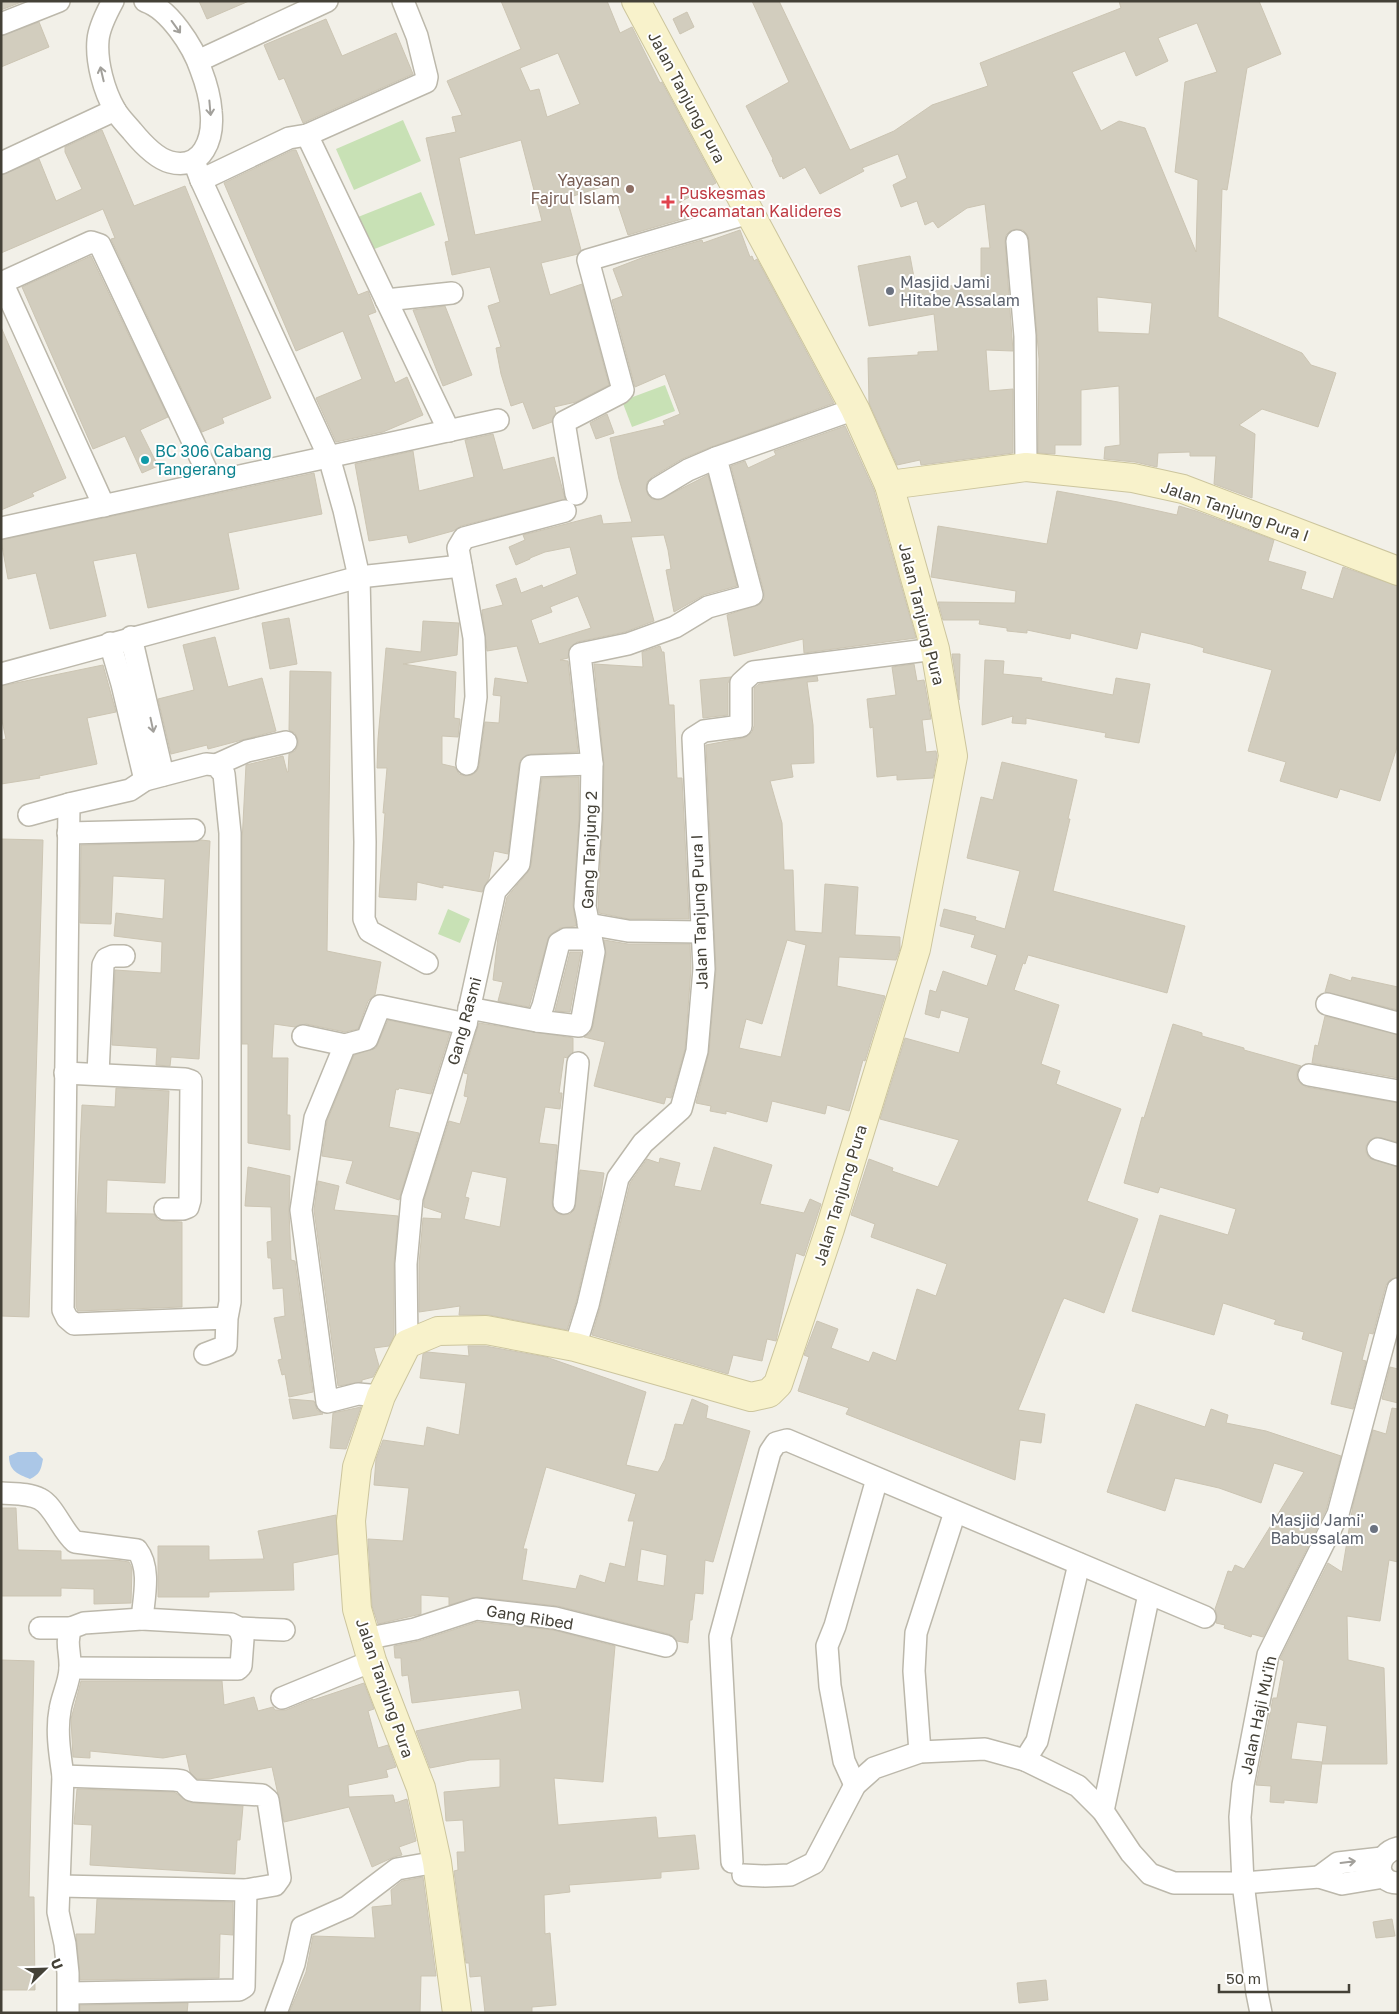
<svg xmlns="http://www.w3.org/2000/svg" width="1399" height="2014" font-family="'Golos Text',sans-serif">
	<rect width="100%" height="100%" fill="#f2f0e8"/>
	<g fill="#c8e1b5">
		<path d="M403,120L421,161L354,190L336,149Z"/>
		<path d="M421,192L435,225L372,250L358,217Z"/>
		<path d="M665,385L675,411L632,427L622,401Z"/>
		<path d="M448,909L470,919L460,943L438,934Z"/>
	</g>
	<path fill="#abc7e7" d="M18,1452H36L43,1459C41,1470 40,1474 30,1479C18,1474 9,1471 9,1456Z"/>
	<g fill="#d2cdbe" stroke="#ccc5b3" fill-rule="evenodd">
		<path d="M1,1H24L1,10Z"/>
		<path d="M199,1H249L207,19Z"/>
		<path d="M501,1H607L620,33L632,27L660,83L662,82L716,183L680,202L686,218L628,235L611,184L567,198L581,250L578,254L541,263L550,295L582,284L609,385L576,402L554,407L556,413L553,417L552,422L533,429L523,402L511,406L501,374L496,348L501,347L488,306L500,302L490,267L452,275L445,242L449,241L426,138L456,132L452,117L462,115L447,81L521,49ZM558,53L580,104L547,117L539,89L530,91L520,68ZM521,140L542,221L475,235L459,158Z"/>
		<path d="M752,1H779L850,150L894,131L932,105L988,86L980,63L1121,8L1119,1H1259L1281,54L1247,68L1227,190L1222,189L1218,317L1302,353L1311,365L1336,373L1318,427L1262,409L1239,425L1255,434L1252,498L1214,484L1216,456H1190V452L1158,453L1157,467L1135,462L1104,459L1105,447L1120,445L1119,386L1081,390V445H1055V454L1038,453L1039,359L1029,240L1027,234L1023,230L1016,229L1010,231L1006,235L1005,242L1013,351L986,350L989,391L1013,389V453L921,465L920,460L897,465L869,403L868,358L918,355V352L938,351L934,314L869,326L858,266L910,256L916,288L981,284V248H990L985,204L967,208L938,228L933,221L925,225L917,201L901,207L893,185L907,178L898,154L862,168L864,171L820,194L805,167L783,179L782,176L780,177L772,160L773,159L746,106L789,82ZM1197,23L1217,72L1185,82L1175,172L1198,180L1196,252L1145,128L1119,121L1101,131L1072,72L1125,51L1136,76L1168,61L1158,38ZM1097,297L1152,303L1149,334L1098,332Z"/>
		<path d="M687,12L694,27L680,34L673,19Z"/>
		<path d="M326,19L342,56L396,33L413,74L303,123L284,78L279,80L264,45Z"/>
		<path d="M39,22L49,47L1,67V36Z"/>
		<path d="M102,130L134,206L185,186L271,398L222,418L224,423L202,432L111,239L115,238L103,209L1,253V175L39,159L56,201L82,189L65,152V147Z"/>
		<path d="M293,150H296L358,295L368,291L376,312L368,315L395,383L407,377L423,415L383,432L336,442L316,398L362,379L343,331L296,351L224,183Z"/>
		<path d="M740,230L750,257L752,256L754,261L757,259L834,403L711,447L682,459L652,477L647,482L646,489L648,495L652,499L659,500L708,475L737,586L704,595L674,612L666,570L671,569L668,550L664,535L631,537L654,621L625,632L577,642L569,649L568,658L560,660L568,661L578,752L531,754L521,759L519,764L508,854L494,851L489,878L482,892L443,885V888L417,882L416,900L379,897L385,813H383L387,768H377L378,739L386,648L421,652L423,621L459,623L457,655L403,664L456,672L454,718L460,719L458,737L442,736V764L455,767L459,774L465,776L472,775L477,771L479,766L485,722L499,723L501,696L493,695L495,678L528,683L517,646L487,651L482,610L503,605L496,585L516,578L521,593L542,585L543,588L577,574L570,547L545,552L530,558V559L516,565L509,547L525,540L523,535L601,515L603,524L632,522L619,479L610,438L665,425L663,421L680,414L665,374L635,387L612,300L623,296L613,269L644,257L702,240L703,243ZM578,596L591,628L539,644L531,620L552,612L550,607Z"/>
		<path d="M91,256L168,417L140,430L158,466L142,473L125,436L93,449L22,287Z"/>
		<path d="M445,306L472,375L443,386L413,310Z"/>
		<path d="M1,327L66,478L32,493L34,496L1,510Z"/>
		<path d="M607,414L614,433L596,439L590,423Z"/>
		<path d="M845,426L874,490L916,638L804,653L803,639L734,656L727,615L760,604L764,599V592L731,466L745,461L748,468L776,455L774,451Z"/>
		<path d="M493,434L503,470L554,457L565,499L461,526L453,531L409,543L407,535L369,541L355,464L413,451L419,491L474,477L465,440Z"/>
		<path d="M314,473L322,514L228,533L239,589L148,608L136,553L93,561L106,616L50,629L36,573L8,579L1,540Z"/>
		<path d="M1057,491L1118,502L1177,515L1179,506L1196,511L1274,540L1268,561L1306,572L1301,589L1333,599L1343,567L1398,586V744L1380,801L1340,789L1337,798L1280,781L1286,762L1248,751L1272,670L1203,652L1204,648L1191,644L1141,632L1137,649L1071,633L1070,639L1027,630V633L1007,631V628L979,624L980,620H943L938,602L1015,603L1016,591L931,577L938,526L1047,544Z"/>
		<path d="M289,618L297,664L270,669L262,623Z"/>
		<path d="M215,637L228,687L262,678L276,731L208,749L207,745L171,754L158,699L194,690L183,645Z"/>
		<path d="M660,646L662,652H664L669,705H674L677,778H682L689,919H629L599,913L598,905L603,820L604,764L594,664L643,667L642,652Z"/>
		<path d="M952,654H960L959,700Z"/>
		<path d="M985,660L1004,661L1003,674L1042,678L1041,681L1113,695L1116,678L1150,684L1139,743L1105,737L1106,733L1026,718V724L1012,723L1013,716L982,725Z"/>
		<path d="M914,664L917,681L924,680L931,719L922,720L926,752L936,751L937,756L933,778L897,780V775L877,777L873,727L870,728L867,699L896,695L892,667Z"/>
		<path d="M103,665L116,712L87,718L97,764L39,776L40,778L1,784V740L6,739L1,716V686Z"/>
		<path d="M290,671L331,672L327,951L381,962L375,995L368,1001L358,1029L345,1032L306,1024L295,1027L274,1024L272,1058H288L287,1115H290V1150L248,1143V1044H242V842L246,765L283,756L287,772H288L289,754L295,751L298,745V740L295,733L289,730Z"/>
		<path d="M817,676L818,681L807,682L813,725L814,763L791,764L793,777L770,781L782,823L784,870H793L795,931L822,933L825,884L858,887L855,935L900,937V949L896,960L839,957L837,986L885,996L865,1061L863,1060L849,1111L827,1105L825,1114L772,1101L767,1122L726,1111V1114L710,1111L711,1106L696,1103L709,1052L716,970L706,745L743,738L752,732L754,726V688L759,684ZM787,940L806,945L781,1057L739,1048L746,1019L762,1024Z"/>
		<path d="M731,677L728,683V715L703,718L700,680Z"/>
		<path d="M1002,762L1077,780L1068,819H1070L1053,891L1185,926L1167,993L1028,955L1025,964L1023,963L1014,990L1059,1005L1041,1064L1060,1071L1056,1084L1121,1109L1087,1201L1138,1219L1104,1313L1064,1298L1061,1304L1018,1410L1045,1414L1041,1443L1020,1440L1015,1480L846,1414L849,1408L798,1391L809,1357L804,1355L817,1321L838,1329L831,1348L869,1362L873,1352L896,1361L917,1289L936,1296L947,1264L871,1237L875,1224L851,1215L869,1159L893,1168L892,1171L938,1187L959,1140L880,1119L905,1038L959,1053L969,1018L941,1010L939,1018L925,1014L930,990L936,992L943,971L987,986L997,955L971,947L975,935L940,926L944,909L976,917L975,920L1005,929L1020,871L967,858L981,797L993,800Z"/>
		<path d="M579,777V818L573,905L576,926L560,928L549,936L529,1007L498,1001L503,982L493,980L498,937L507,897L528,872L531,866L542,778Z"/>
		<path d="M1,839L43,840L29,1317L1,1316Z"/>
		<path d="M201,840L210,841L199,1059L171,1057L170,1066L156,1065L157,1048L112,1045L115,970L161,973L162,942L114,936L116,913L163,919L165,879L113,876L111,924L80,923L81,845L194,842Z"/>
		<path d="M604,940L628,944H690L691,969L685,1049L671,1098L666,1097L664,1104L594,1086L605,1042L584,1037L590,1033L593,1026L606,954Z"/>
		<path d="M570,952H581L570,1012L555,1011Z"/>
		<path d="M1330,974L1351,981L1352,977L1398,987V1010L1325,992Z"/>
		<path d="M1325,1016L1398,1035V1078L1312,1063L1315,1045L1318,1046Z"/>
		<path d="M388,1020L450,1033L431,1094L399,1088L398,1090L396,1089L389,1127L419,1133L399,1200L346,1183L353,1161L322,1156L327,1121L354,1055L376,1048Z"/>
		<path d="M479,1023L573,1038V1052L567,1058L564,1057L559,1093H562L560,1109L545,1107L539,1143L557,1145L552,1202L553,1209L557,1213L563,1215L570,1214L574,1210L580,1170L604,1173L600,1200L576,1302L567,1330L489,1315H459L460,1306L419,1312V1264L423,1218L441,1219L442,1213L424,1207V1200L449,1121L460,1124L468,1097L464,1096L468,1074L464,1073ZM472,1171L507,1178L500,1227L464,1219L469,1198L465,1197Z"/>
		<path d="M1173,1024L1202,1033V1036L1244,1048V1050L1301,1066L1297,1072V1079L1301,1084L1306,1087L1398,1103V1142L1376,1137L1370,1140L1366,1146V1152L1369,1158L1398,1167V1277L1390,1280L1386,1285L1373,1334L1369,1333L1362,1360L1366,1361L1353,1409L1331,1404L1343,1352L1302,1339L1304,1332L1274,1324L1276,1320L1223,1303L1214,1335L1132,1311L1160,1215L1228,1235L1236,1209L1160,1187L1158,1193L1124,1183L1142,1117L1144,1118Z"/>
		<path d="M116,1088L169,1091L165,1183L107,1180L106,1213L154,1214L158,1220L165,1221L182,1222V1307L78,1311L76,1307V1233L82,1105L115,1107Z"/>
		<path d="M714,1147L772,1165L760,1204L804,1213L810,1199L821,1204L804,1256L796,1253L776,1341L767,1339L762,1361L733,1355L728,1374L592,1335L600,1308L630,1183L647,1159L659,1163L660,1158L680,1163L674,1186L701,1191Z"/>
		<path d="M248,1167L290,1176L289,1211L291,1260L295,1261L313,1392L289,1397L285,1374L282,1375L278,1360L282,1359L274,1318L285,1316L283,1288L273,1289L271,1258H268L267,1242L272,1241L271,1207L245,1206Z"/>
		<path d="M318,1181L339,1186L334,1210L398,1216L394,1264V1336L389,1346L374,1348L379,1366L373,1377L362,1380V1382L338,1386L314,1210Z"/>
		<path d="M468,1346H485L546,1357L646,1392L626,1465L658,1472L665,1459L675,1424L683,1425L692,1399L708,1406L706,1418L750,1431L713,1562L705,1560L703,1594L695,1593L692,1620H690L688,1643L677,1641L669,1634L558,1606L477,1597L449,1605V1597L421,1595V1614L378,1624L372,1606L368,1539L403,1541L409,1488L374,1485L376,1459L383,1440L424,1446L427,1427L459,1435L466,1383L420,1378L423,1354L427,1352L469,1356ZM546,1467L636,1494L628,1521H634L625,1567L610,1563L605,1583L580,1575L576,1589L522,1580L527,1549H523ZM641,1549L667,1555L664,1586L637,1581Z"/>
		<path d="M1390,1367L1398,1369V1403L1382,1399Z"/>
		<path d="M289,1399L314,1401L317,1410L323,1414L293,1419Z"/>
		<path d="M1136,1404L1205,1427L1211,1409L1228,1415L1226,1423L1266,1431L1341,1456L1326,1510L1263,1637L1252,1634L1251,1637L1224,1628L1225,1625L1216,1623L1217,1616L1215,1609L1228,1571L1232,1572L1235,1565L1244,1569L1304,1472L1274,1463L1261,1503L1219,1488L1175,1478L1165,1511L1107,1492Z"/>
		<path d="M361,1407L346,1449L330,1448L333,1413Z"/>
		<path d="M1392,1408L1398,1409V1562L1389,1560L1380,1621L1347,1616L1348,1660L1384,1668L1387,1764H1322L1327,1726L1297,1722L1291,1759L1322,1762L1317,1803L1284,1800V1803L1270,1802L1271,1786L1256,1785L1273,1698H1277L1284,1661L1280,1659L1328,1563L1342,1572L1353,1505L1373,1430L1386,1434Z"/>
		<path d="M1,1508H16L18,1550L61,1551V1560H116L129,1562L132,1568L131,1603L94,1604V1589L61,1588V1596H1Z"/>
		<path d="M336,1515L338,1554L293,1563L294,1590L209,1592V1597H158V1546H209V1560L264,1559L258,1531Z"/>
		<path d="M477,1622L553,1630L615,1646L603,1782L554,1778L558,1825L656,1817L658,1838L695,1835L699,1869L661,1872V1878L569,1885L570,1892L544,1895L545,1934L550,1933L556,2005L532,2007V2013H485L481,1976L470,1977L469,1963H466L454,1871L458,1870L457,1852H465L463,1820L446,1821L444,1792L500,1787V1759L470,1760L430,1768L416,1731L522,1709L519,1690L412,1703L408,1675L402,1676L401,1658H395L394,1646L419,1641Z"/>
		<path d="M1,1660L34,1661L29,1897H34L35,1990H1Z"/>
		<path d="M81,1681H222L224,1705L254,1697L258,1711L273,1707L275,1710H286L313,1699V1700L364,1683L374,1709L368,1711L378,1748L388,1745L396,1767L386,1770L388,1777L348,1785L349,1797L393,1795L395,1803L407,1799L416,1841L399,1847L402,1855L394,1857L372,1867L349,1807L284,1822L272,1767L209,1779H197L190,1772L186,1754L163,1758L90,1751V1758L73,1757L71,1719Z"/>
		<path d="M77,1789L174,1792L192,1803L243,1806L240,1840H237L235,1874L90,1865L92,1825L74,1824Z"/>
		<path d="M423,1877L436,1976H421L420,2013H289L306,1972L313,1936L375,1938L372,1907L392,1905L391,1890L402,1881Z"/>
		<path d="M97,1899L233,1902V1935L220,1934L219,1978L80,1980L76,1934H95Z"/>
		<path d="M1392,1919L1395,1936L1376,1938L1373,1922Z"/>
		<path d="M1046,1980L1048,2000L1019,2003L1017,1983Z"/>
		<path d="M188,2003L187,2013H80V2005Z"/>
	</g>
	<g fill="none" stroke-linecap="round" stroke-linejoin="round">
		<defs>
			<g id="street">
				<path d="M113,1C107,12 99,27 98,40C96,62 104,91 115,110C119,117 126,124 132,131C141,142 155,158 170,162C203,171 214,138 211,111C210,97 206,83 201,70C193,46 169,9 145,1"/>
				<path d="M1,24L59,1"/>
				<path d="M198,61L327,1"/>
				<path d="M307,135L449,431"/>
				<path d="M194,161L201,180L329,457L344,510L359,577L365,842L364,919L369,931L427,963"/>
				<path d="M1,163L115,110"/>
				<path d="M201,180L289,138L307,135L426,82L427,77L417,36L403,1"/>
				<path d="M1017,241L1025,336L1026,467"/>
				<path d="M2,282L104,506"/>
				<path d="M1,283L91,242L100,245L212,482"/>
				<path d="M386,300L452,293"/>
				<path d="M658,488L688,470L716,458"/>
				<path d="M576,494L564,422L620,393L623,390L588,260L749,213"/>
				<path d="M1,528L498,420"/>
				<path d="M131,637L163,775"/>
				<path d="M110,643L122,684L145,780"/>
				<path d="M1,674L359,577L461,566"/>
				<path d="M467,764L476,697L474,638L458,548L464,538L565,511"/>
				<path d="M216,765L247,751L286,742"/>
				<path d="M29,815L69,804"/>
				<path d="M68,833L194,830"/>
				<path d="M588,924L628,931L702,932"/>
				<path d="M1327,1004L1398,1023"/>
				<path d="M469,1008L537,1021L543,1006L559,943L566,939H591"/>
				<path d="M537,1021L579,1026L581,1024L594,952L585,906L591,819L592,764L580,654L628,644L675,627L708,607L752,595L716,458L855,409"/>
				<path d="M303,1036L345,1045"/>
				<path d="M65,1073L185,1079L191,1081L190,1200L188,1207L183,1209H165"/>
				<path d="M98,1074L103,965L106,959L113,956H124"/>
				<path d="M1309,1075L1398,1091"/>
				<path d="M1378,1149L1398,1155"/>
				<path d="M564,1203L578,1063"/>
				<path d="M407,1344L406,1264L412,1198L466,1024L495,891L519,864L531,766L592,764"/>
				<path d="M575,1347L588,1305L618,1178L643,1143L681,1109L697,1051L704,969L693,738L704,731L741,726V683L753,672L935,649"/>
				<path d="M205,1354L226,1346L227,1318L230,1302V833L224,774L216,765L206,764L145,780L130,790L69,804L63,1310L67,1318L74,1324L227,1318"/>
				<path d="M381,1396L358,1394L327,1402L301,1210L315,1118L345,1045L367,1039L380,1006L466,1024"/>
				<path d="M1,1493C14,1494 29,1493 40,1499C54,1506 62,1531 75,1542L137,1550C151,1568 144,1597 142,1619L231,1624L239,1628L284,1630"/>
				<path d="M40,1628H71"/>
				<path d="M365,1639L415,1629L476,1609L555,1618L666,1646"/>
				<path d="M70,1668L238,1669L241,1666L243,1639L239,1628"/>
				<path d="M282,1698L372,1661"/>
				<path d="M920,1752L914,1671L916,1633L955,1512"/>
				<path d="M1025,1760L1037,1741L1079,1564"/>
				<path d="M855,1785L844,1761L830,1686L827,1646L835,1626L877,1479"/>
				<path d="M1103,1811L1149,1594"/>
				<path d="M1398,1848C1374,1854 1375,1883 1398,1883"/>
				<path d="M732,1862L720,1637L770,1452L776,1443L787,1440L1205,1617"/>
				<path d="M743,1875L765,1876L790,1875L814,1863L855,1785L874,1768L920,1752L985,1749L1025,1760L1078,1786L1103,1811L1131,1853L1150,1874L1174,1883H1243L1319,1877L1342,1884L1384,1877"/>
				<path d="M1319,1877L1338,1863L1382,1858"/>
				<path d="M60,1886L246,1890L275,1885L280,1878L268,1800L262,1795L195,1791L191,1790L182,1781L175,1780L63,1776"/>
				<path d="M69,1993L239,1990L244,1987L246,1890"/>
				<path d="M68,2013V1973L65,1944L58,1912L63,1776C60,1755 56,1731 60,1710C62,1696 69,1684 70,1669C71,1652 65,1645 71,1628L84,1623L142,1619"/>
				<path d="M276,2013L294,1964L302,1927L347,1907L397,1869L437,1862"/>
				<path d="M1261,2013L1257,1993L1243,1883L1240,1817L1243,1785L1268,1655L1338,1514L1398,1289"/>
			</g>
			<g id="secondary">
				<path d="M889,485L1026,467L1133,478L1183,489L1398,571"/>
				<path d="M457,2013L437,1862L421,1788L372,1661L357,1609L351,1521L357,1467L381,1396L407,1344L438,1331L486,1330L575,1347L751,1397L769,1393L778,1384L830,1229L916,949L953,756L935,649L889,485L855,409L636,1"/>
			</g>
		</defs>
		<use href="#street" stroke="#bcb8ab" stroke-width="24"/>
		<use href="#secondary" stroke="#ccc59d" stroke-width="30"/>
		<use href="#street" stroke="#fff" stroke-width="21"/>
		<use href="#secondary" stroke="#f8f2cb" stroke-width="28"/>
	</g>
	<defs><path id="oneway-shaft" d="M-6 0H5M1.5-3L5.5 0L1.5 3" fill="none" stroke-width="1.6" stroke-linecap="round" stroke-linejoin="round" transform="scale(1.25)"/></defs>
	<g stroke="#a2a09b">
		<use href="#oneway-shaft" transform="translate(176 27) rotate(54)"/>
		<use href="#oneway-shaft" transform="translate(102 74) rotate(-103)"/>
		<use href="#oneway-shaft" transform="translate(210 108) rotate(85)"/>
		<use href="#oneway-shaft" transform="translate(152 725) rotate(78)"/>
		<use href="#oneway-shaft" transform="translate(1348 1862) rotate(-7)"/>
	</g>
	<circle fill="#8d6e63" stroke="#fff" stroke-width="2" cx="630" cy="189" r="5"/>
	<path fill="#e0444e" stroke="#fff" stroke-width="2" d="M665.5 194.5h5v5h5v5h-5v5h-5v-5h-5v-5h5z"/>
	<g fill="#6b7280" stroke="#fff" stroke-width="2">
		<circle cx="890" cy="291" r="5"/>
		<circle cx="1374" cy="1529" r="5"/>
	</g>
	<circle fill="#0f9aa8" stroke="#fff" stroke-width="2" cx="145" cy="460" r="5"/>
	<g text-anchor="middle" stroke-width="4" stroke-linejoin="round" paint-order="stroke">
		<g font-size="16" fill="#444137" stroke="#fff">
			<text transform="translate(687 97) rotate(62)" y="6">Jalan Tanjung Pura</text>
			<text transform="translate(1235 511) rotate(19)" y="6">Jalan Tanjung Pura I</text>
			<text transform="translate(922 614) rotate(76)" y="6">Jalan Tanjung Pura</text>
			<text transform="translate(589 850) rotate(-88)" y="6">Gang Tanjung 2</text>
			<text transform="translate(699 912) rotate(-92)" y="6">Jalan Tanjung Pura I</text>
			<text transform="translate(464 1021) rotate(-75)" y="6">Gang Rasmi</text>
			<text transform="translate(840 1195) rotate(-73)" y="6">Jalan Tanjung Pura</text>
			<text transform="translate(530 1617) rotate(9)" y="6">Gang Ribed</text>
			<text transform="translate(385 1688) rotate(71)" y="6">Jalan Tanjung Pura</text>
			<text transform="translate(1258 1715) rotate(-78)" y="6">Jalan Haji Mu'ih</text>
		</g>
		<g font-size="16" fill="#785e54" stroke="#fff" text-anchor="end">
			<text x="620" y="186">Yayasan<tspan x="620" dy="18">Fajrul Islam</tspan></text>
		</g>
		<g font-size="16" fill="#be3a42" stroke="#fff" text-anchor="start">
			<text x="679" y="199">Puskesmas<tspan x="679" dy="18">Kecamatan Kalideres</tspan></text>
		</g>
		<g font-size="16" fill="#5b616d" stroke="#fff" text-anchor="start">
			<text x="900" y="288">Masjid Jami<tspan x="900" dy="18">Hitabe Assalam</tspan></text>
			<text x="1364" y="1526" text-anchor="end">Masjid Jami'<tspan x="1364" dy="18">Babussalam</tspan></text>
		</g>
		<g font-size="16" fill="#0d838f" stroke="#fff" text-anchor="start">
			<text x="155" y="457">BC 306 Cabang<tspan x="155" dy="18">Tangerang</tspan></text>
		</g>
	</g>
	<rect width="1399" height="2014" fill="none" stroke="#444137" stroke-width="5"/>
	<g transform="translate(45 1969) rotate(67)" stroke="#ffffff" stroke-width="4" paint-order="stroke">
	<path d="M0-4L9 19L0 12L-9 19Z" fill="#444137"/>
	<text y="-8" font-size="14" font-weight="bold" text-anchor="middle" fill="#444137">U</text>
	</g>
	<path d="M1219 1984v8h130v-8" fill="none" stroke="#444137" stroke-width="2.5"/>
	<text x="1226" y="1984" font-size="15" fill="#444137" stroke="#ffffff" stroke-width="4" paint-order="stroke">50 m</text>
</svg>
